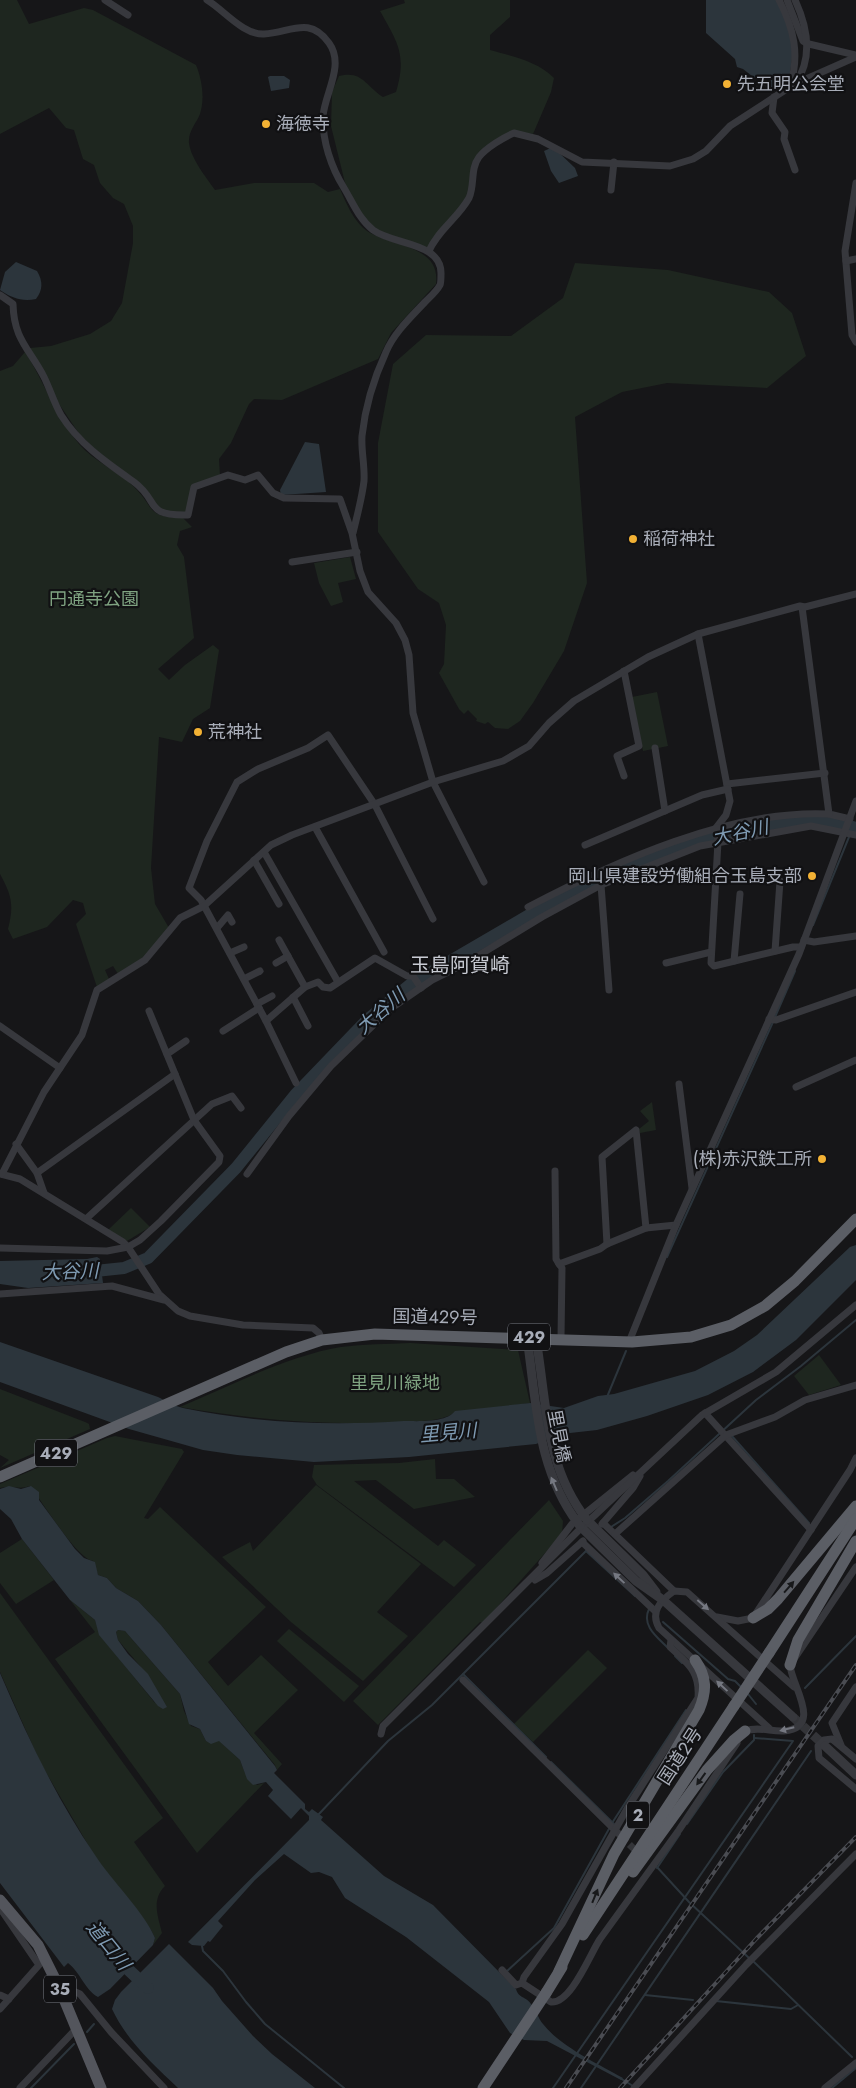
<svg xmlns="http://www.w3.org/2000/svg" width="856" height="2088" font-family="Jost,'Noto Sans JP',sans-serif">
	<rect width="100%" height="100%" fill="#161618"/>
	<g fill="#1e261f">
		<path d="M0,0H17L29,24L84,8L93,10L196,65C202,79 205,99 200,114C196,124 188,131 189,143C191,159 206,177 215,190L254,183H314L328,192L340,189C346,203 354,222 367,231C392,247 441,245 436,284L391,333L378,359L282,400L254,399L249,404L231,443L219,459L220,476L194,486L186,512L166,514L80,435L55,398L30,348L51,346L90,334L111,321L122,303L133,243V226L124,204L113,198L100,183L94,165L83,159L74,130L66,128L49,108L0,134Z"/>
		<path d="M404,0H510V17L490,35V50C511,56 538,61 554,78L551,92L533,134L515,131L479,157L473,186L461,207L429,251L374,231L348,195L331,126L332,92L339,76C362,70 365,85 383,97L396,92C407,55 398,43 380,11L405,3Z"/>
		<path d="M575,263L668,270L769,292L792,313L806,356L767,388L667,383L622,392L575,417L587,583L564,651L533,703L520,721L508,729L495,728L488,722L485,724L476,721L477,719L468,710L464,714L459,709L439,673L444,664L446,625L439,603L418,589L378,532V443L393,364L426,335L511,336L563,298Z"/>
		<path d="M25,352C45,383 54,414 79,444C93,461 117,470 133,486C156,508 145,517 183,518L192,527L180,531L177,545L184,557L194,638L158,669L169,680L185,665L213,645L219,650L210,708L193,719L182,742L159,737L151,868L155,904L169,928L149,954L118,974L113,966L105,970L109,979L97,987L76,924L86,914L83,903L73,900L47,927L13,939L8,929C14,905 12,896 0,874V371L13,366Z"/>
		<path d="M350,557L356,579L338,583L343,602L331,606L319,583L314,563Z"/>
		<path d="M657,692L668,746L643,751L632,697Z"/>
		<path d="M652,1102L656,1130L640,1133L639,1129L649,1121L640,1111Z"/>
		<path d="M131,1208L150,1227L127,1241L108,1230Z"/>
		<path d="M410,1343L518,1350L530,1403L454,1413C440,1422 418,1421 402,1422C327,1426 254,1420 180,1407C230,1386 287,1356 341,1347C364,1344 387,1344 410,1343Z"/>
		<path d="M819,1355L841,1385L809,1395L794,1376Z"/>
		<path d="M0,1389L85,1422L89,1424L90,1429L0,1468L9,1460L0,1455Z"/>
		<path d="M115,1436L182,1449L184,1452L144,1518L148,1519L160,1507L266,1607L208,1662L228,1686L261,1655L298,1690L254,1733L282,1764L277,1770L275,1765L161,1625L138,1601L116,1588L107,1578L98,1575L93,1561C76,1558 42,1501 30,1486C19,1490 11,1485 0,1488V1484L107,1438Z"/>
		<path d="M435,1459L436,1479H454L475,1497L414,1509L376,1480L354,1481L438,1546L444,1540L476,1565L454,1587L317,1485L312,1477L314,1465L399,1463Z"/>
		<path d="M316,1485L421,1564L377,1612L408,1636L363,1681L291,1622L222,1557L250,1542L253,1551Z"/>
		<path d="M549,1500L563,1521L562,1534L483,1623L480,1622L378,1725L353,1701Z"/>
		<path d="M22,1539L54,1580L16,1604L0,1583V1553Z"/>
		<path d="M0,1593L163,1818L134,1842L165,1886C151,1900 158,1916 162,1933L153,1945L155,1938L151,1930L94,1855L40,1762L0,1672Z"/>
		<path d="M70,1600L95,1620L100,1635L155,1703L140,1666L118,1640L116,1632L118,1630L125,1631L131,1638L180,1694L184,1711L191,1726L200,1729L206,1741L211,1743L219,1740L240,1760L245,1773L257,1785L264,1783L197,1853L55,1659L95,1632Z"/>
		<path d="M289,1629L359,1686L344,1702L277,1641Z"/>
		<path d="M588,1650L607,1668L533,1742L514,1724Z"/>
	</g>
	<g fill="#2c353c">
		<path d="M706,0H777C793,33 796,46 788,83L773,91L770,90L743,69L737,67L735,59L706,33Z"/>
		<path d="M270,76H284L290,80L289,88L271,91L268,77Z"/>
		<path d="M553,147L575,168L578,176L559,183L551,171L544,151Z"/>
		<path d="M16,262L37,271C43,281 43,290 36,299C22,302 12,298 0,290L5,272Z"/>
		<path d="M305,442L319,444L326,492L281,495L280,490Z"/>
		<path d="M856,1245V1280L796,1340L753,1372L708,1395L647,1416L597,1430L561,1434L536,1444L409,1457L314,1462L237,1455L203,1450L129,1429L0,1382V1342L158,1397C166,1401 174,1406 183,1408C255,1423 330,1426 404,1421C418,1421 446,1423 455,1411L530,1403L564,1408L598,1396L614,1394L695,1371L734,1351L757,1335L850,1247Z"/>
		<path d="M97,1257L100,1259L103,1283L28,1288L0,1284V1261L87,1259Z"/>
		<path d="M9,1486L21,1489L31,1486L39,1492V1500L75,1549L84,1558L95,1562L98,1575L107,1578L116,1588L138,1601L161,1625L275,1766L277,1770L274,1773L305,1804V1809L309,1812L312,1809L323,1817L321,1820L384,1876L433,1905L516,1989C519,1999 526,1996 531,2004C536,2010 538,2018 543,2024C560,2046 598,2064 623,2078L621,2080L547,2041L524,2040L510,2033L489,2002L406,1937L345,1898L332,1877L319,1872L311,1873L284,1854L255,1880L218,1921L223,1926L210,1942L208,1941L204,1946L192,1945L188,1942L309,1820V1816L301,1808L291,1819L268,1796L273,1790L266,1782L253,1785L247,1779L240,1760L219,1741L211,1744L206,1741L200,1729L189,1724L180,1694L131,1638L125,1631L118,1630L116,1632L118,1640L128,1654L148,1674L167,1707L163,1709L158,1706L99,1635L95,1620L70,1600L22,1539L11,1519L0,1509V1489Z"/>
		<path d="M0,1673C27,1736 56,1798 95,1855C111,1880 145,1913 155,1938L153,1945L110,1989L98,1997C84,1989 81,1973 68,1963L64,1967L0,1883Z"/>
		<path d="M169,1944L213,1988L222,2001L253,2036L272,2054L315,2088H178C153,2064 127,2041 112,2009L115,2000L121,1992Z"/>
	</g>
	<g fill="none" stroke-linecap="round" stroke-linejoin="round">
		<g stroke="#2c353c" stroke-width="2">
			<path d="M851,832L853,827H856"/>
			<path d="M813,925L849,837"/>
			<path d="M775,1017L795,971"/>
			<path d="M667,1257L773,1022"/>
			<path d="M607,1397L626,1351"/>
			<path d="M731,1435L809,1523"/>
			<path d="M611,1527L625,1518L668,1481L756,1400L801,1366L856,1320"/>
			<path d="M586,1551L635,1596"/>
			<path d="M649,1609C641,1625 657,1637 667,1647"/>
			<path d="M663,1622L728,1679L735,1681L741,1687"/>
			<path d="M675,1656L682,1663"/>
			<path d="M805,1688L856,1636"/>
			<path d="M748,1694L756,1704"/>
			<path d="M546,1757L463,1674L587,1550"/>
			<path d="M551,1762L614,1824"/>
			<path d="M318,1815L388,1741L432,1705L463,1674"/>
			<path d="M612,1823L686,1710"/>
			<path d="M687,1824L723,1772L754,1740V1735"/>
			<path d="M656,1866L689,1902L749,1958"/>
			<path d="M657,1868L680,1834"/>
			<path d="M202,1946L203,1951L223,1971L246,2002L265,2024L344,2088"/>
			<path d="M753,1961L852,2057"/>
			<path d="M506,1972L554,1928L610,1827"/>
			<path d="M645,1995L693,2000"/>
			<path d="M716,2001L791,2009L798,2005"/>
			<path d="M87,2032L94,2024"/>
			<path d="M620,2078L633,2086"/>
			<path d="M31,2088L74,2044"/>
			<path d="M553,2088L793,1741L754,1738"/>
			<path d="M581,2088L811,1751"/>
			<path d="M832,2088L856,2068"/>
		</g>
		<g stroke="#2c353c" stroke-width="12">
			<path d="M86,1272L124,1268L148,1258L236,1168L295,1095L367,1020L411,984L548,904L623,869L718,834L801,820L826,821L853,827"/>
			<path d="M117,1959L148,1988"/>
		</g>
		<path stroke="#333438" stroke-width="7" stroke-dasharray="7 3.5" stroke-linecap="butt" d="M622,1837L639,1854"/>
		<path stroke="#333438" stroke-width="9" stroke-dasharray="9 4.5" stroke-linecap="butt" d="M793,1717L825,1746"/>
		<g stroke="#37383d" stroke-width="7">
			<path d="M105,0L128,15"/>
			<path d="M207,0C224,10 243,35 264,34C290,33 309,15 329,43C345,65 325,93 323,116C322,140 331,167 344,188C353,203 359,219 373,230C393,245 442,242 441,274C441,277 441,283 440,285C437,291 429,298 425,302C410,318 394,333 386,352C374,378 365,408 362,436C361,451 365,466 364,481C362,498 357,516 353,533"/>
			<path d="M779,0C794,29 800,55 790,86"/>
			<path d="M787,0L803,41L809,44L856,55"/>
			<path d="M797,83L856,57"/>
			<path d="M774,97L772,113L785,132L784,139L795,170"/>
			<path d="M856,183L845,251L852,335L856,342"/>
			<path d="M611,190L614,162"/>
			<path d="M429,251C438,230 458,218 469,198C475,185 470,169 479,157C486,148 504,137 514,133L538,139L582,162L670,166L693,159L706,151L730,126L796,83C813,57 808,28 795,0"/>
			<path d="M846,261L856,259"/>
			<path d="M0,295L13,304C14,340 29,348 44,377C50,389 54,403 61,415C79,444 107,463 134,482C161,502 143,516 188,515L194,487L228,475L245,480L258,475L273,493L284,498L340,499L352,533L360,571L368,592L396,623L405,640L409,655L413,713L433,782L484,882"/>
			<path d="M292,562L357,552"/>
			<path d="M802,607L829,814L850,819"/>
			<path d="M698,634L730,801L726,815L716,828L718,842L711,963L714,966L793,947H801"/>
			<path d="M655,748L665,811"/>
			<path d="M624,776L617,756L639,746L624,671"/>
			<path d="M727,784L825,773"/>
			<path d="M315,827L384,952"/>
			<path d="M585,845L702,795L728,789"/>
			<path d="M264,852L338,982"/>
			<path d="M254,860L279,904"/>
			<path d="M601,885L609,990"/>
			<path d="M528,907C614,862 730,809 829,814"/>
			<path d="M217,928L228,915L232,922"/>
			<path d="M279,940L305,987"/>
			<path d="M804,940L814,942L856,936"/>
			<path d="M775,951L780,881"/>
			<path d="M230,953L244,947"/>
			<path d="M734,961L740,894"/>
			<path d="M276,963L288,956"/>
			<path d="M666,963L711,952"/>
			<path d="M244,979L260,971"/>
			<path d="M421,988L413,976H407L375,958L330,988L323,987L318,982L305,987L266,1021L201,900L189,888L207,841L237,782L258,769L308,748L328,735L375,805L433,919"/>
			<path d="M293,997L308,1026"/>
			<path d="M257,1004L272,996"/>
			<path d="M769,1019L776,1020L856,992"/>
			<path d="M266,1021L296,1083"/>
			<path d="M0,1026L60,1068"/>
			<path d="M223,1031L259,1008"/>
			<path d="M167,1054L186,1041"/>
			<path d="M679,1084L692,1188"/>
			<path d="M796,1087L856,1060"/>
			<path d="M16,1144L37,1173"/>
			<path d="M555,1171L556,1259L559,1264"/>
			<path d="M0,1174L20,1179L123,1242L128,1247L159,1294L178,1311L190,1316L243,1325L313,1328L319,1333L322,1340"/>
			<path d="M2,1174L44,1092L82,1035L97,990L145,960L180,918L204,906L271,845L292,835L433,782L503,761L529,746L549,723L574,701L648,657L698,634L800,606L805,607L856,594"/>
			<path d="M247,1174L289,1116L331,1066L390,1009L432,980L466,963L542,917L601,885L700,846L811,826L856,835"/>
			<path d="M44,1193L37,1173L175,1074"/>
			<path d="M87,1218L212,1104L232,1096L241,1108"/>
			<path d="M607,1244L602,1157L636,1130L646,1228"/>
			<path d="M0,1248L107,1251L128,1247L140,1240L161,1221L219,1162L220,1156L194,1120L149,1011"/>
			<path d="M0,1294L112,1286L164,1300"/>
			<path d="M561,1338L562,1268L559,1264L600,1249L607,1244L646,1228L676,1225L799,954L856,801"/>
			<path d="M629,1342L676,1225"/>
			<path d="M705,1413L811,1530"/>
			<path d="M603,1523L674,1591"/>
			<path d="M602,1524L633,1488L640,1476"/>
			<path d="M615,1534L726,1435L775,1417L805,1400L856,1385"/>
			<path d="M582,1542L655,1611"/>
			<path d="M542,1563L572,1524L633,1475"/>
			<path d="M535,1580L547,1573L583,1541"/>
			<path d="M717,1617L738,1621L753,1618L850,1470L856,1458"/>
			<path d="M463,1680L621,1836"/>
			<path d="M769,1728L659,1628C650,1612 660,1601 674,1591L687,1592L794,1687"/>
			<path d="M381,1734L383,1726L578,1531L702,1415L776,1372L856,1305"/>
			<path d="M743,1734L745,1731C759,1726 771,1732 784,1731C824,1727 791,1685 790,1665L856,1567"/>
			<path d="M841,1745L832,1723L856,1687"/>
			<path d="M856,1759L832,1739L824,1740L818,1746L819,1758L856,1789"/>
			<path d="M0,1908L39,1965L0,2009"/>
			<path d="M502,1970L516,1985L522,1983L524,1977L562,1924L628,1807L698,1698C700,1671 688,1664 670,1647L671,1640"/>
			<path d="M522,1983L551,2002C571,2004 590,1954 600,1939L679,1830L737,1743"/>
			<path d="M59,1987H64L80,1994L111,2032L164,2088"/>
			<path d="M0,1995L9,1999"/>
			<path d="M20,2088L76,2029"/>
			<path d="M634,2088L746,1965L856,1854"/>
			<path d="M825,2088L856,2063"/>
		</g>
		<g stroke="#37383d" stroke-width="9">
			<path d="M587,1520L643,1575L656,1592"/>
			<path d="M580,1526L636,1581L663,1600L793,1717"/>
			<path d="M825,1746L856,1775"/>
		</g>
		<path stroke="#53555c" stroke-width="11" d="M0,1900L38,1945L59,1987L101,2088"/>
		<g stroke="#5b5e65" stroke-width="11">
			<path d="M0,1477L286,1352L322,1340L375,1334L632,1342L691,1337L731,1325L765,1306L795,1281L856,1219"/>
			<path d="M753,1618L768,1609L778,1599L856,1506"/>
			<path d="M769,1653L856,1519"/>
			<path d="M790,1665L798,1640L856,1541"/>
			<path d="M633,1872L707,1770L734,1740L745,1731"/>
			<path d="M583,1935L734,1706"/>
			<path d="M559,1971L614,1854L699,1710C707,1691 707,1677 695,1660"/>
			<path d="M546,1993L562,1967"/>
		</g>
		<defs>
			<g id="rail">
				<path d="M566,2088L856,1665"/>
				<path d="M620,2088L757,1938L856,1837"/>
			</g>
		</defs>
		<use href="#rail" stroke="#4a4c52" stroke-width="4"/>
		<use href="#rail" stroke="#111113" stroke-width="2" stroke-dasharray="5.5" stroke-linecap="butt"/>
		<g stroke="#37383d" stroke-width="9">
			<path d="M528,1345C537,1409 538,1472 580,1526"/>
			<path d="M537,1345C547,1408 546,1468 587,1520"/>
		</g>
		<g stroke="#5b5e65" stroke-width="11">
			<path d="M734,1706L769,1653"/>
			<path d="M483,2088L546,1993"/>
		</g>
	</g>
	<defs><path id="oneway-solid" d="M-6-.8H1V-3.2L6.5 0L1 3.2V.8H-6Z" transform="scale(1.25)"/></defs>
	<g fill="#757881">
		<use href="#oneway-solid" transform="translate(554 1484) rotate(-113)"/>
		<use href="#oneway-solid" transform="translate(619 1578) rotate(-137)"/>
		<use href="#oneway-solid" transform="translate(703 1605) rotate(41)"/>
		<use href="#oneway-solid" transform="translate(722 1686) rotate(-137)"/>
		<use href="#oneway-solid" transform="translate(787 1729) rotate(166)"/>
	</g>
	<g fill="#18191b">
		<use href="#oneway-solid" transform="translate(789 1587) rotate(-49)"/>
		<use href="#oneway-solid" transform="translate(701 1779) rotate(126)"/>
		<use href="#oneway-solid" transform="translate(595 1896) rotate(-68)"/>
	</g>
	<g fill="#f2b134" stroke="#111113" stroke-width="2">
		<circle cx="727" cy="84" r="5"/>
		<circle cx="266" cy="124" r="5"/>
		<circle cx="633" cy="539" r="5"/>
		<circle cx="198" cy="732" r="5"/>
		<circle cx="812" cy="876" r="5"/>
		<circle cx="822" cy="1159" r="5"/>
	</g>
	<g text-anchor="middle" stroke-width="4.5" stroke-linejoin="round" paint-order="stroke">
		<g fill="#111113" stroke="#7b7e86" stroke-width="1">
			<rect x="508" y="1323.5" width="42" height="27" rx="4"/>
			<rect x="35" y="1439.5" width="42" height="27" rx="4"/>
			<rect x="627" y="1801.5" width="22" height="27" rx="4"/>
			<rect x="44" y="1975.5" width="32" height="27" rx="4"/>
		</g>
		<g font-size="16" font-weight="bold" fill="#a8adb8">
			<text x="529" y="1343">429</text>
			<text x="56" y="1459">429</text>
			<text x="638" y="1821">2</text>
			<text x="60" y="1995">35</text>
		</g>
		<g font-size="18" fill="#a8adb8" stroke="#111113" text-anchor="start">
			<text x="737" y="90">先五明公会堂</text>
			<text x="276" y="130">海徳寺</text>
			<text x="643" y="545">稲荷神社</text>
			<text x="208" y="738">荒神社</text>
			<text x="802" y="882" text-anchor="end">岡山県建設労働組合玉島支部</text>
			<text x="812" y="1165" text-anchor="end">(株)赤沢鉄工所</text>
		</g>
		<g font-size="18" fill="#7fa381" stroke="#111113">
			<text x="94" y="605">円通寺公園</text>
			<text x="395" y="1389">里見川緑地</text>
		</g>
		<g font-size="18" fill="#a8adb8" stroke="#111113">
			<text transform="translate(435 1317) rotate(1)" y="6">国道429号</text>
			<text transform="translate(559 1436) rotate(79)" y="6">里見橋</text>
			<text transform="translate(680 1756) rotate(-57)" y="6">国道2号</text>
		</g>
		<g font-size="19" font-style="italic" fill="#7f9bb3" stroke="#111113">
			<text transform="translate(740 832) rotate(-12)" y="7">大谷川</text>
			<text transform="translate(380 1011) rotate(-41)" y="7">大谷川</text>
			<text transform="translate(70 1271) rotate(-2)" y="7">大谷川</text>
			<text transform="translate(448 1432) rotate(-5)" y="7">里見川</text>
			<text transform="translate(109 1945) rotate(51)" y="7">道口川</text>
		</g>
		<g font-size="20" fill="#c9ccd4" stroke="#111113">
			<text x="460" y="972">玉島阿賀崎</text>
		</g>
	</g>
</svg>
